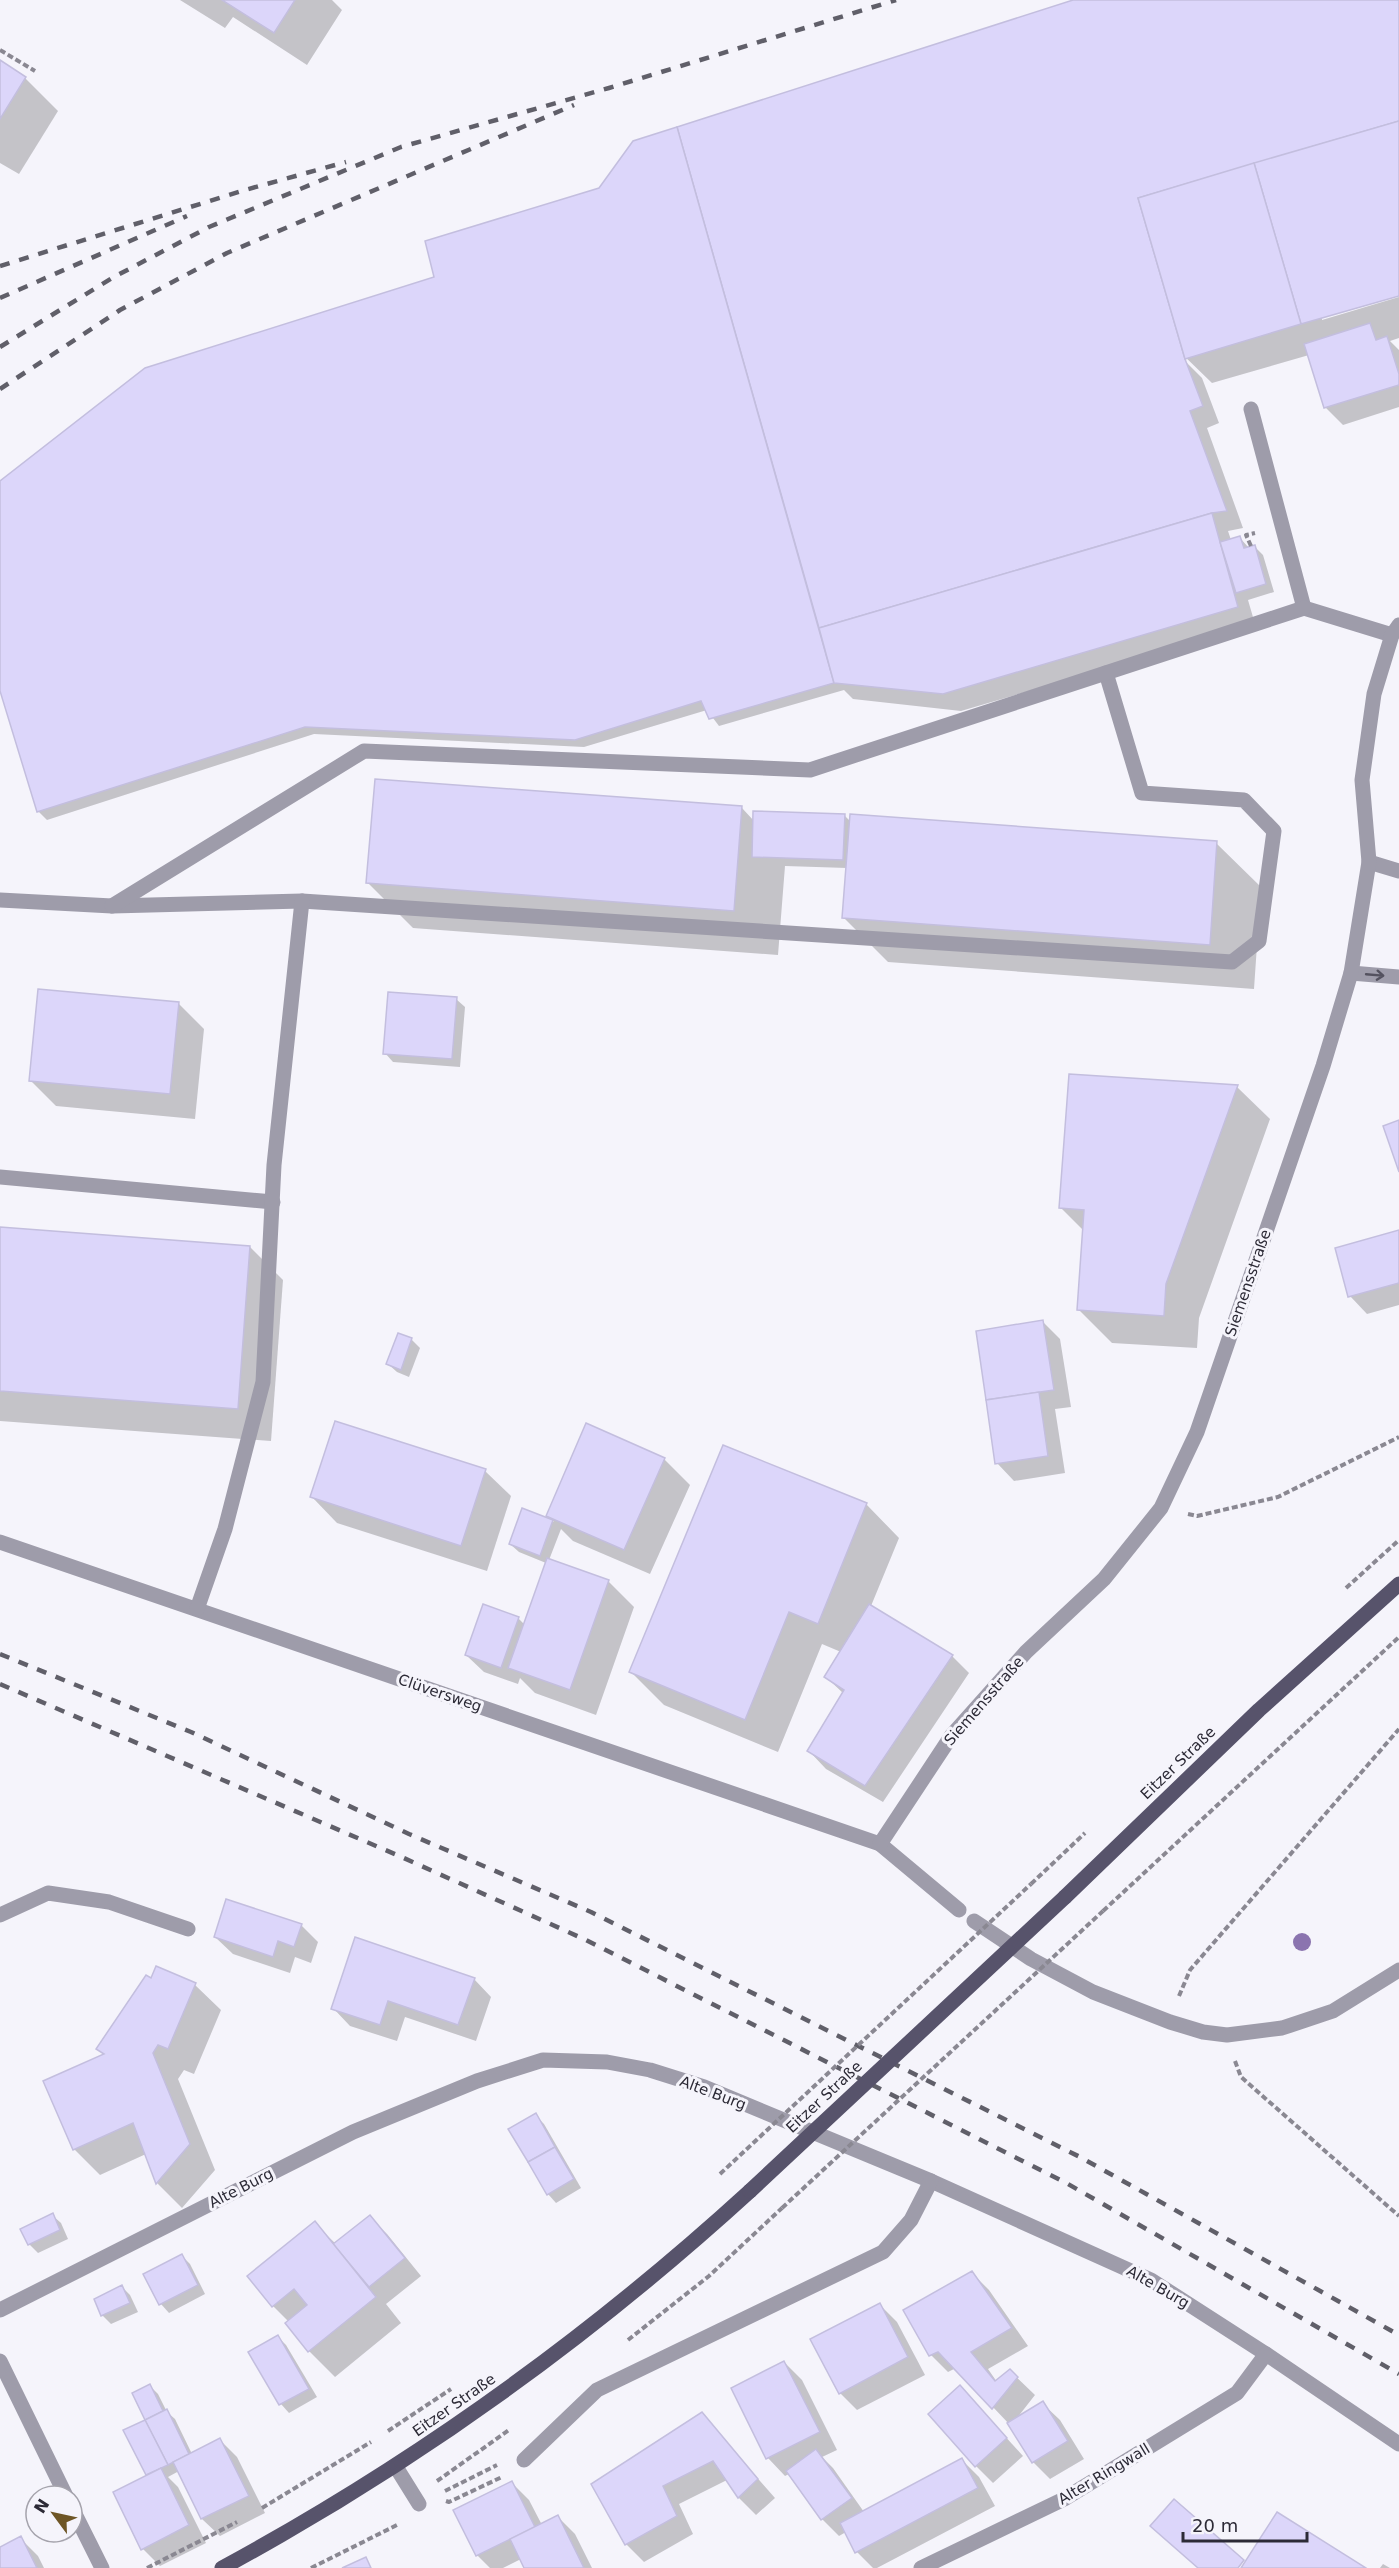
<svg xmlns="http://www.w3.org/2000/svg" width="1399" height="2568" font-family="'DejaVu Sans',sans-serif">
	<rect width="100%" height="100%" fill="#f5f4fb"/>
	<g fill="#0003">
		<path d="M180,0H332L342,10L307,65L233,17L225,28Z"/>
		<path d="M1078,0H1399V294L1322,317V320L1399,297V338L1390,341L1399,350V407L1343,425L1326,408L1309,355L1212,383L1180,352L1178,354L1202,378L1219,423L1207,428L1243,528L1228,531L1231,540L1240,538L1249,548L1254,546L1263,555L1274,592L1248,600L1255,624L961,711L853,699L844,690L719,726L707,710L584,747L314,734L47,820L38,811L0,686V483L436,278L600,189L634,142Z"/>
		<path d="M0,62L25,78L58,111L19,174L0,163Z"/>
		<path d="M742,808L754,821L844,815L851,822L1216,843L1261,887L1254,989L888,962L843,917L847,868L785,866L778,955L413,928L368,883Z"/>
		<path d="M456,999L465,1007L460,1067L393,1062L385,1053Z"/>
		<path d="M178,1003L204,1029L195,1119L56,1106L30,1080Z"/>
		<path d="M1070,1075L1237,1087L1270,1119L1199,1318L1197,1348L1112,1343L1079,1310L1084,1231L1060,1207Z"/>
		<path d="M0,1228L250,1247L283,1280L271,1441L0,1421Z"/>
		<path d="M1399,1231V1305L1367,1314L1350,1296Z"/>
		<path d="M1043,1322L1060,1339L1071,1407L1055,1409L1065,1473L1014,1481L997,1463Z"/>
		<path d="M399,1335L412,1340L420,1348L409,1377L397,1372L388,1364Z"/>
		<path d="M664,1459L690,1485L650,1574L573,1541L561,1529L549,1560L608,1581L634,1607L596,1715L535,1693L520,1678L518,1684L484,1672L466,1655L518,1618L525,1625L546,1563L519,1552L510,1544L523,1510L554,1522L548,1515Z"/>
		<path d="M485,1471L511,1496L487,1571L337,1523L312,1497Z"/>
		<path d="M866,1504L899,1538L871,1606L952,1656L969,1673L883,1802L826,1769L809,1751L844,1694L826,1677L841,1652L822,1644L778,1752L664,1705L631,1672Z"/>
		<path d="M301,1925L318,1942L311,1963L295,1957L290,1973L233,1954L215,1937Z"/>
		<path d="M474,1979L491,1997L476,2041L405,2017L397,2041L350,2026L333,2008Z"/>
		<path d="M151,1981L195,1985L221,2010L194,2074L184,2070L178,2079L215,2170L182,2208L157,2183L146,2154L100,2175L74,2149L105,2056L98,2049Z"/>
		<path d="M535,2115L544,2124L581,2188L556,2203L548,2194Z"/>
		<path d="M52,2215L61,2223L68,2239L38,2253L30,2245L22,2229Z"/>
		<path d="M369,2217L387,2234L421,2276L386,2304L401,2323L335,2377L309,2351L287,2324L289,2322L273,2306L314,2223L336,2244Z"/>
		<path d="M182,2256L190,2264L205,2294L169,2313L161,2304Z"/>
		<path d="M972,2273L989,2290L1028,2346L988,2369L997,2382L1010,2371L1035,2395L1017,2418L1042,2403L1060,2420L1084,2459L1050,2479L1033,2462L1010,2425L956,2368L948,2372L931,2355Z"/>
		<path d="M122,2287L130,2295L138,2312L111,2324L102,2315Z"/>
		<path d="M880,2305L897,2322L925,2375L857,2410L840,2393Z"/>
		<path d="M277,2336L286,2345L317,2397L289,2413L281,2404L250,2353Z"/>
		<path d="M784,2362L802,2380L837,2450L822,2457L833,2468L864,2512L962,2460L979,2477L995,2506L877,2568H873L857,2552L846,2532L839,2536L822,2519L789,2474L785,2476L768,2458L733,2388Z"/>
		<path d="M150,2386L158,2394L167,2412L175,2419L192,2454L220,2440L237,2457L265,2513L220,2536L202,2519L179,2471L168,2477L178,2487L206,2543L160,2566L143,2549L148,2476L125,2431L147,2420L134,2394Z"/>
		<path d="M960,2387L1023,2456L993,2483L976,2466Z"/>
		<path d="M701,2414L775,2498L756,2515L739,2498L727,2480L679,2504L693,2534L644,2562L626,2544L593,2484Z"/>
		<path d="M512,2483L529,2500L542,2525L558,2517L575,2534L592,2568H526L521,2559L503,2568H490L477,2555Z"/>
		<path d="M20,2538L38,2556L44,2568H0V2549Z"/>
		<path d="M1383,2564L1390,2568H1380Z"/>
	</g>
	<g fill="#dcd6fa" stroke="#c3bede" stroke-width="1.5">
		<path d="M222,0H295L274,33Z"/>
		<path d="M1073,0H1399V121L1138,198L1185,359L1203,406L1190,411L1227,511L1212,513L819,628L677,127Z"/>
		<path d="M0,60L26,77L0,119Z"/>
		<path d="M1399,121V296L1301,324L1254,163Z"/>
		<path d="M677,127L834,683L709,719L701,701L575,740L305,727L37,812L0,691V481L145,368L434,277L425,241L599,188L633,141Z"/>
		<path d="M1254,163L1301,324L1185,359L1138,198Z"/>
		<path d="M1370,323L1376,340L1387,336L1399,374V385L1324,408L1304,344Z"/>
		<path d="M1212,513L1238,607L943,694L834,683L819,628Z"/>
		<path d="M1240,536L1244,548L1255,545L1266,584L1236,593L1220,542Z"/>
		<path d="M375,779L742,806L734,911L366,883Z"/>
		<path d="M753,811L845,814L843,860L752,857Z"/>
		<path d="M850,814L1217,841L1210,945L842,918Z"/>
		<path d="M38,989L179,1002L170,1094L29,1081Z"/>
		<path d="M388,992L457,997L452,1059L383,1054Z"/>
		<path d="M1069,1074L1238,1085L1166,1284L1164,1316L1077,1310L1084,1210L1059,1208Z"/>
		<path d="M1399,1120V1172L1383,1126Z"/>
		<path d="M0,1227L250,1246L238,1409L0,1391Z"/>
		<path d="M1399,1230V1283L1348,1297L1335,1248Z"/>
		<path d="M1043,1320L1054,1390L986,1400L976,1331Z"/>
		<path d="M398,1333L412,1338L401,1370L386,1364Z"/>
		<path d="M1039,1392L1048,1456L995,1464L986,1400Z"/>
		<path d="M335,1421L486,1469L461,1546L310,1497Z"/>
		<path d="M586,1423L665,1458L624,1550L546,1516Z"/>
		<path d="M723,1445L867,1503L818,1624L789,1612L745,1720L629,1672Z"/>
		<path d="M522,1508L553,1520L540,1556L509,1544Z"/>
		<path d="M547,1558L609,1580L570,1690L508,1668Z"/>
		<path d="M483,1604L519,1617L501,1668L465,1655Z"/>
		<path d="M869,1604L953,1655L865,1786L807,1751L844,1690L824,1677Z"/>
		<path d="M226,1899L302,1924L294,1947L278,1941L273,1957L214,1937Z"/>
		<path d="M355,1937L475,1978L458,2025L388,2001L380,2025L331,2009Z"/>
		<path d="M156,1966L196,1983L168,2049L158,2045L153,2053L190,2144L156,2184L133,2123L73,2150L43,2081L104,2054L96,2049L146,1975L151,1978Z"/>
		<path d="M536,2113L555,2147L528,2162L508,2129Z"/>
		<path d="M555,2147L574,2179L547,2195L528,2162Z"/>
		<path d="M53,2213L60,2230L28,2245L20,2229Z"/>
		<path d="M370,2215L405,2258L369,2287L333,2244Z"/>
		<path d="M315,2221L376,2297L308,2352L285,2323L307,2305L294,2289L272,2307L247,2276Z"/>
		<path d="M182,2254L198,2285L159,2305L143,2274Z"/>
		<path d="M972,2271L1012,2328L971,2352L995,2381L1010,2369L1018,2377L992,2409L938,2352L929,2356L903,2310Z"/>
		<path d="M122,2285L130,2303L101,2316L94,2299Z"/>
		<path d="M880,2303L908,2357L839,2394L810,2339Z"/>
		<path d="M278,2335L309,2389L279,2405L248,2352Z"/>
		<path d="M784,2361L820,2432L766,2459L731,2388Z"/>
		<path d="M150,2384L163,2411L145,2420L132,2393Z"/>
		<path d="M960,2385L1007,2438L975,2467L928,2414Z"/>
		<path d="M1043,2401L1068,2441L1032,2463L1007,2423Z"/>
		<path d="M167,2409L189,2454L168,2465L145,2420Z"/>
		<path d="M702,2412L758,2479L738,2498L713,2461L663,2486L677,2516L625,2545L591,2484Z"/>
		<path d="M145,2420L168,2465L146,2475L123,2430Z"/>
		<path d="M220,2438L249,2496L201,2519L173,2462Z"/>
		<path d="M816,2449L852,2498L821,2520L786,2471Z"/>
		<path d="M962,2458L978,2488L855,2553L840,2523Z"/>
		<path d="M161,2468L189,2525L141,2550L113,2492Z"/>
		<path d="M512,2481L535,2527L476,2556L453,2510Z"/>
		<path d="M1174,2499L1244,2560L1238,2568H1198L1150,2526Z"/>
		<path d="M1277,2512L1366,2568H1241Z"/>
		<path d="M558,2515L584,2568H524L510,2539Z"/>
		<path d="M21,2536L37,2568H0V2547Z"/>
		<path d="M366,2557L371,2568H342Z"/>
	</g>
	<g fill="none" stroke-linecap="round" stroke-linejoin="round">
		<g stroke="#8a8892" stroke-width="4" stroke-dasharray="6 3" stroke-linecap="butt">
			<path d="M0,50L35,71"/>
			<path d="M1251,546L1246,535L1255,533"/>
			<path d="M1188,1514L1197,1516L1278,1497L1399,1437"/>
			<path d="M1346,1588L1399,1540"/>
			<path d="M1031,1884L1085,1833"/>
			<path d="M1103,1911L1399,1637"/>
			<path d="M1179,1996L1190,1970L1399,1729"/>
			<path d="M1235,2061L1241,2077L1399,2216"/>
			<path d="M628,2340L709,2276L782,2208"/>
			<path d="M388,2431L451,2389"/>
			<path d="M437,2481L509,2430"/>
			<path d="M445,2491L497,2465"/>
			<path d="M446,2501L449,2502L502,2477"/>
			<path d="M262,2508L371,2442"/>
			<path d="M147,2568L237,2522"/>
			<path d="M311,2568L399,2524"/>
		</g>
		<g stroke="#9e9caa" stroke-width="15">
			<path d="M1251,409L1304,608L1392,635"/>
			<path d="M1369,862L1399,871"/>
			<path d="M0,900L112,906L302,901L1232,962L1259,941L1274,831L1244,800L1142,793L1106,673"/>
			<path d="M112,906L364,751L810,770L1304,608"/>
			<path d="M1351,973L1399,977"/>
			<path d="M0,1177L273,1202"/>
			<path d="M0,1542L880,1844L959,1910"/>
			<path d="M197,1609L225,1529L263,1382L274,1165L302,901"/>
			<path d="M880,1844L952,1735L1026,1652L1104,1579L1161,1508L1197,1432L1323,1066L1351,973L1369,862L1362,780L1374,694L1392,635L1399,625"/>
			<path d="M0,1915L48,1893L109,1902L188,1929"/>
			<path d="M974,1921L1031,1959L1093,1992L1170,2022L1203,2032L1227,2035L1282,2028L1333,2011L1399,1970"/>
			<path d="M0,2310L353,2132L477,2081L543,2060L607,2062L650,2070L704,2087L931,2181L1151,2280L1266,2354L1399,2444"/>
			<path d="M0,2361L66,2496"/>
			<path d="M524,2460L597,2390L883,2252L911,2220L931,2181"/>
			<path d="M396,2467L419,2504"/>
			<path d="M72,2508L102,2568"/>
			<path d="M921,2568L1064,2499L1237,2393L1266,2354"/>
		</g>
		<g stroke="#57536b" stroke-width="15">
			<path d="M1065,1897L1259,1710L1399,1584"/>
			<path d="M222,2568C414,2464 589,2338 750,2191"/>
		</g>
		<g stroke="#605f69" stroke-width="4.5" stroke-dasharray="10 10" stroke-linecap="butt">
			<path d="M0,266L245,190L346,162"/>
			<path d="M0,298L187,216"/>
			<path d="M0,347L112,278L209,227L401,147L609,88L896,0"/>
			<path d="M0,389L120,310L227,253L574,105"/>
			<path d="M0,1654L191,1732L409,1834L591,1912L1080,2157L1399,2335"/>
			<path d="M0,1684L397,1855L586,1940L1068,2184L1399,2374"/>
		</g>
		<g stroke="#8a8892" stroke-width="4" stroke-dasharray="6 3" stroke-linecap="butt">
			<path d="M720,2174L1031,1884"/>
			<path d="M782,2208L1103,1911"/>
		</g>
		<path stroke="#57536b" stroke-width="15" d="M750,2191L1065,1897"/>
	</g>
	<circle fill="#8b74af" cx="1302" cy="1942" r="9"/>
	<defs><path id="oneway-shaft" d="M-6 0H5M1.5-3L5.5 0L1.5 3" fill="none" stroke-width="1.6" stroke-linecap="round" stroke-linejoin="round" transform="scale(1.5)"/></defs>
	<use stroke="#54525f" href="#oneway-shaft" transform="translate(1375 975) rotate(5)"/>
	<g text-anchor="middle" stroke-width="6" stroke-linejoin="round" paint-order="stroke">
		<g font-size="15" fill="#2c2a36" stroke="#f5f4fb">
			<text transform="translate(1248 1283) rotate(-71)" y="5">Siemensstraße</text>
			<text transform="translate(440 1693) rotate(19)" y="5">Clüversweg</text>
			<text transform="translate(984 1701) rotate(-49)" y="5">Siemensstraße</text>
			<text transform="translate(1178 1763) rotate(-44)" y="5">Eitzer Straße</text>
			<text transform="translate(713 2093) rotate(21)" y="5">Alte Burg</text>
			<text transform="translate(824 2097) rotate(-43)" y="5">Eitzer Straße</text>
			<text transform="translate(241 2188) rotate(-27)" y="5">Alte Burg</text>
			<text transform="translate(1158 2287) rotate(30)" y="5">Alte Burg</text>
			<text transform="translate(454 2405) rotate(-35)" y="5">Eitzer Straße</text>
			<text transform="translate(1104 2474) rotate(-31)" y="5">Alter Ringwall</text>
		</g>
	</g>
	<g transform="translate(54 2514) rotate(303)"><circle r="28" fill="#f5f4fb" stroke="#a5a3ac" stroke-width="1.5"/>
	<path d="M0-4.5L10 22L0 15L-10 22Z" fill="#6e5626"/>
	<text y="-9" font-size="16" font-weight="bold" text-anchor="middle" fill="#2c2a36">N</text>
	</g>
	<path d="M1183 2532v9h124v-9" fill="none" stroke="#2c2a36" stroke-width="3"/>
	<text x="1192" y="2532" font-size="18" fill="#2c2a36" stroke="#f5f4fb" stroke-width="4.5" paint-order="stroke">20 m</text>
</svg>
